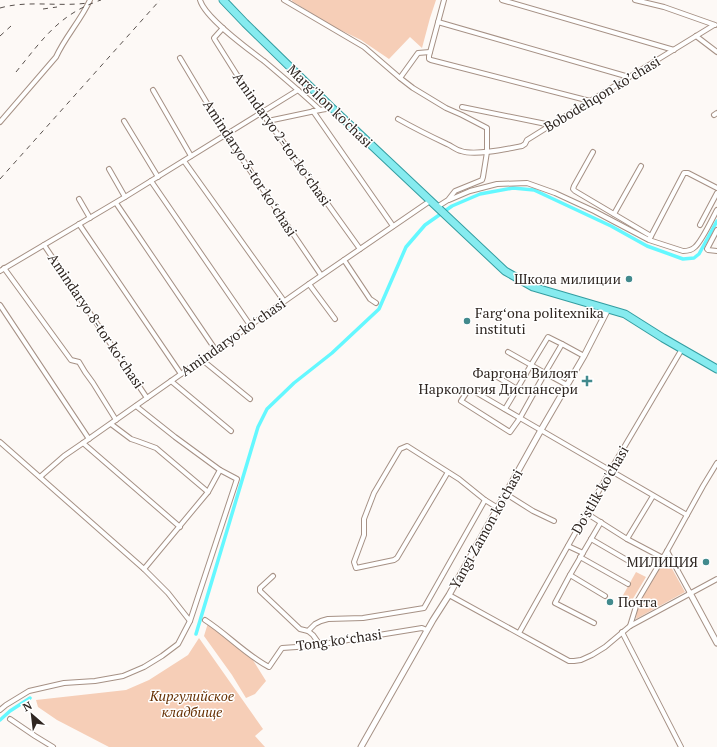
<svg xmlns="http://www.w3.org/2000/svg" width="717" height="747" font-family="'PT Serif',serif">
	<rect width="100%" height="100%" fill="#fdf9f6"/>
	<g fill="#f6ceb7">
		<path d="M292,0H436L430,18L422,48L410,37L389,59L361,40L334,27L292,1Z"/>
		<path d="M661,562L670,565L685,592L636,619L638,601Z"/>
		<path d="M636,572L646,577L631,602L622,597Z"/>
		<path d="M208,623L251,657L266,681L255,694L246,698L232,675L204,636Z"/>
		<path d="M199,638L263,729L255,736L265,747H109L57,720L38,707L36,700L126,690L149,680L188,655Z"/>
	</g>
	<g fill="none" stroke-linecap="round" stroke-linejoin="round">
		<g stroke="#64f8ff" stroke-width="3.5">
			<path d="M196,634L258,427L267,409L294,383L332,353L379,309L406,247L425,225L452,206L480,194L513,188L534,190L611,226L647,246L683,259L694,258L699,254L717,221"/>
			<path d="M0,720L10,711L30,698"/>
		</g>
		<defs>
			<g id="minor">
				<path d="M200,0C205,18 248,49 264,61C283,77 302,93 320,110"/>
				<path d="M284,0L364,47L400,78L413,88L446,108L462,115L487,128V152L483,177L482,180L455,191L448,200L437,207"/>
				<path d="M444,0L429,56V59L431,60L590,101"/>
				<path d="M502,0L674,50"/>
				<path d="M635,0L664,7L715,25"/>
				<path d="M438,22L629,77"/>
				<path d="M223,28L214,38L215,40L261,113L268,121L360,249"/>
				<path d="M696,36L717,52"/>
				<path d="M180,58L226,135L321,275"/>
				<path d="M400,78L418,53L430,52"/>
				<path d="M153,90L191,156"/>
				<path d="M462,107L551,125"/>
				<path d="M313,111L393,226"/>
				<path d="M714,115L717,113"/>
				<path d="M398,119C414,128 430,136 447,144C452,146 456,150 461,151C475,156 507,149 522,146L525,144L527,140L551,125L714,25"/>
				<path d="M124,121L158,177"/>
				<path d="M268,121L320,110L332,108"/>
				<path d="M0,122L56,57C65,37 81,20 90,0"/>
				<path d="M593,152L574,186L573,189L575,191L651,236"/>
				<path d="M184,161L284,301"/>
				<path d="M109,169L125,197"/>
				<path d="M151,181L250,325"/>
				<path d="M79,199L90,218"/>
				<path d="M449,200L470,191L497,184L527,183L555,193L594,211L649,240L683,251C687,251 692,250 695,247C702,241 712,219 717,210"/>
				<path d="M116,203L215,349"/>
				<path d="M614,214L641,166"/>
				<path d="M79,224L181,374"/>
				<path d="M700,225L717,193"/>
				<path d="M717,230L707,249L708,250L717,251"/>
				<path d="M650,238L684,173H688L717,188"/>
				<path d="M44,245L147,398"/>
				<path d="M344,260L370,299L376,303"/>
				<path d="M4,268L71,360L79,362L85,372L93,383L116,420"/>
				<path d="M0,271L125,197L298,90"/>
				<path d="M309,284L335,319"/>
				<path d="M0,305L89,439"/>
				<path d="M562,344L584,356"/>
				<path d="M508,352L531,365L548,337L562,344L545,373L567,385"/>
				<path d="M201,359L250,399"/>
				<path d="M491,373L517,389L531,365L545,373L520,418L472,390L469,389L461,401L510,432L520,418L687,515"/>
				<path d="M171,381L231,431"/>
				<path d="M136,406L175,437L220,470"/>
				<path d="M505,409L517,389"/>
				<path d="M111,424L131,439L137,441L156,448L208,492"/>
				<path d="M0,442L144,569L168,593L190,621"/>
				<path d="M83,443L180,527"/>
				<path d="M448,472L397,558L394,560L356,568L354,562L364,535V519L374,493L400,449L407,446L459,479L485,500L498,508"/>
				<path d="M40,477L64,456L83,443L309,284L430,201"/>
				<path d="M506,494L533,511L554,521"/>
				<path d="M586,513L627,539L653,496"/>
				<path d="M591,539L627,560"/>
				<path d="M627,539L663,558"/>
				<path d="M568,546L583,553"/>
				<path d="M667,551L690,593"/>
				<path d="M580,557L628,584"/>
				<path d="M570,575L605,596"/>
				<path d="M273,576L260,588V591L300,629L308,631L315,624L321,621L328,619L363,618L424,608L485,500"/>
				<path d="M449,595L569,661H574L581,660L592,655L605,647L630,626L717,579"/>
				<path d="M205,620C227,634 246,655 269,667L282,648L311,646L422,628L427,630"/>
				<path d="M594,623L555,603L570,575L601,522"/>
				<path d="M630,626L638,600L667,551L703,486L717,463"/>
				<path d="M308,631L313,635L320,645"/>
				<path d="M622,632L681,747"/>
				<path d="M519,633L610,471L682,349"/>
				<path d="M0,710L6,705L29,691L64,683L95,681L123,676L144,667L162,656L178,644L190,621L237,479L220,470L208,492L144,569"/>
				<path d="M10,719L35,736L53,747"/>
			</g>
			<g id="tertiary">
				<path d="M690,593L717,643"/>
				<path d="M361,747L433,620L449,595L541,430L584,356L608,309"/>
			</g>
			<path id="primary" d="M223,0L245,23L332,108L505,271L533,287L625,314L663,338L717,369"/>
		</defs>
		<use href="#minor" stroke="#a69185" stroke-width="6"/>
		<use href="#tertiary" stroke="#a69185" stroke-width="7"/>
		<use href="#primary" stroke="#339da0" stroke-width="9"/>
		<use href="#minor" stroke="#fff" stroke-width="4"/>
		<use href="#tertiary" stroke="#fff" stroke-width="5"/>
		<use href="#primary" stroke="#86ebef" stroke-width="7"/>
		<g stroke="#59514d" stroke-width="1" stroke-dasharray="5 5" stroke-linecap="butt">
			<path d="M0,8C28,0 58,7 88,3"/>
			<path d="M43,9L57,7"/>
			<path d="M0,36L11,26"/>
			<path d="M16,72C43,39 59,14 101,0"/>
			<path d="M0,179L160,0"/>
		</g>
	</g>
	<g fill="#428a8d" stroke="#fff" stroke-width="1.5">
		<circle cx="629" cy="279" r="4"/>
		<circle cx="467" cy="321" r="4"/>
		<path d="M585 375h4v4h4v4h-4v4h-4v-4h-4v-4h4z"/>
		<circle cx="706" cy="562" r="4"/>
		<circle cx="610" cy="602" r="4"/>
	</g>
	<g text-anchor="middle" stroke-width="3" stroke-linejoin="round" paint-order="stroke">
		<g font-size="14" fill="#2f2621" stroke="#fff">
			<text transform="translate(602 94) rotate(-31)" y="5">Bobodehqon koʼchasi</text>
			<text transform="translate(330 106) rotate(44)" y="5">Marg'ilon ko'chasi</text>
			<text transform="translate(282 139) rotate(55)" y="5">Amindaryo 2-tor koʻchasi</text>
			<text transform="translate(250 168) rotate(57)" y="5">Amindaryo 3-tor koʻchasi</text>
			<text transform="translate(96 321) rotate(56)" y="5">Amindaryo 8-tor koʻchasi</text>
			<text transform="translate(233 337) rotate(-35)" y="5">Amindaryo koʻchasi</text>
			<text transform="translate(600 490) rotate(-60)" y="5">Do'stlik ko'chasi</text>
			<text transform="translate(486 529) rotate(-61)" y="5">Yangi Zamon ko'chasi</text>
			<text transform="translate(339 640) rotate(-8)" y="5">Tong koʻchasi</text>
		</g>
		<g font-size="14" fill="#2f2621" stroke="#fff" text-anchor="end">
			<text x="621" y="284">Школа милиции</text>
			<text x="475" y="318" text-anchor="start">Fargʻona politexnika<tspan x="475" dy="16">instituti</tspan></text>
			<text x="578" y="378">Фаргона Вилоят<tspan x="578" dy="16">Наркология Диспансери</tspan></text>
			<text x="698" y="567">МИЛИЦИЯ</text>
			<text x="618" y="607" text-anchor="start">Почта</text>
		</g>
		<g font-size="14" font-style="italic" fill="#673104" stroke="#fff">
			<text x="192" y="701">Киргулийское<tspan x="192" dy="16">кладбище</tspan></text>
		</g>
	</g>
	<g transform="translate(32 715) rotate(332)" stroke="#ffffff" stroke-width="3" paint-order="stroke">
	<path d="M0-3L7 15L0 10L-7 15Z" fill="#2f2621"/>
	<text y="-6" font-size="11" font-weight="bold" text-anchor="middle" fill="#2f2621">N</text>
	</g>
</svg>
